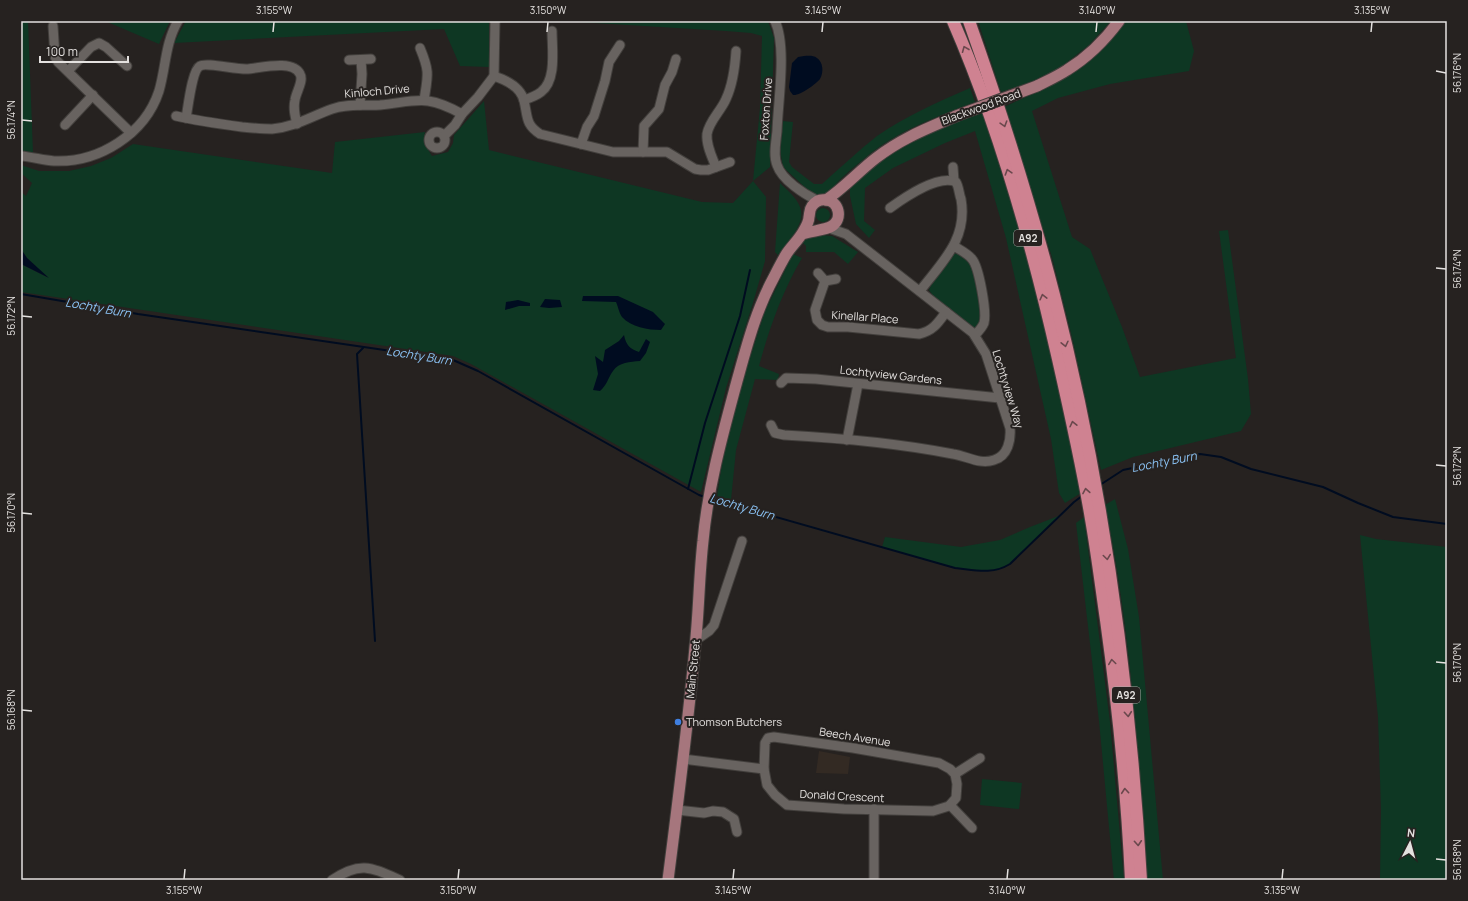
<svg xmlns="http://www.w3.org/2000/svg" width="1468" height="901" font-family="Manrope,sans-serif">
	<rect width="100%" height="100%" fill="#262220"/>
	<path fill="#332a23" d="M819,751L850,757L848,774L816,773Z"/>
	<g fill="#0e3723">
		<path d="M21,21H28L33,153L21,151Z"/>
		<path d="M105,21H170L159,44Z"/>
		<path d="M186,21H489V67L460,66L444,29L174,43Z"/>
		<path d="M562,21H768L774,38L770,167L753,181L766,197L765,261L753,303L726,388L701,492L471,364L453,356L21,292V264L47,277L27,258L21,249V192L26,196L32,183L21,173V165L39,171H69L91,166L111,158L133,144L332,173L335,142L425,132C423,142 427,148 432,156L448,152L453,143L454,135L484,101L489,150L702,202L733,203L753,181L760,108L762,36L751,33L726,31Z"/>
		<path d="M978,21H1111L1089,45L1061,67L1033,81L1001,92Z"/>
		<path d="M1121,21H1186L1194,51L1189,71L1110,84L1058,98L1032,111L1072,237L1090,249L1122,327L1140,377L1236,358L1219,231L1228,230L1248,379L1251,414L1241,431L1133,457L1101,470L1072,337L1052,257L1004,107L1056,83L1094,55Z"/>
		<path d="M970,88L975,102C936,117 897,131 865,158C858,164 850,170 844,176C837,182 831,191 823,194C819,196 813,194 809,191L783,167L780,150L782,121L793,122L789,162L792,167L814,184H822C840,168 858,151 877,136C906,116 938,102 970,88Z"/>
		<path d="M983,113L1024,244L1042,314L1059,386L1081,493L1065,503L1059,493L1051,439L1006,238L975,131L945,143L893,168L865,188L864,221L875,230L869,238L856,224L850,196V188L853,180L884,155L957,120Z"/>
		<path d="M780,183C787,190 797,198 800,207C807,223 787,242 778,255L775,252Z"/>
		<circle cx="823" cy="215" r="7"/>
		<path d="M821,235L832,236L858,252L848,264L834,252H806V246L802,242L810,237Z"/>
		<path d="M958,253C976,258 979,295 983,312L982,318L976,328L974,329L934,297L929,290L933,281L951,257L954,254Z"/>
		<path d="M793,254L802,258C782,292 769,329 759,366L779,374L778,380L755,379L736,450L731,500L717,496L725,445L746,370L765,311Z"/>
		<path d="M1115,499L1128,549L1139,617L1163,880H1147C1138,755 1131,629 1105,505Z"/>
		<path d="M1061,515L1010,564C1004,568 998,571 990,571C956,572 915,556 882,547L885,537L961,547L1000,540L1030,527Z"/>
		<path d="M1084,517L1110,722L1124,880H1114L1099,721L1076,523Z"/>
		<path d="M1360,535L1376,539L1447,547V880H1380L1381,810L1378,717Z"/>
		<path d="M982,779L1022,783L1019,809L980,805Z"/>
	</g>
	<g fill="#000c20">
		<path d="M804,56C808,56 813,55 817,58C823,62 824,72 820,79C816,84 800,96 793,95L790,91L789,87L792,63L798,57Z"/>
		<path d="M21,249L27,258L49,278L21,264Z"/>
		<path d="M583,296H618L653,312L665,324L661,330C648,330 631,327 622,317C619,313 618,306 616,302L582,301Z"/>
		<path d="M545,299L560,300L562,307L549,308L540,307Z"/>
		<path d="M518,300L530,303V306H519L505,310L506,302Z"/>
		<path d="M624,335C626,345 630,349 639,352L646,339L650,342L646,353L640,361C630,362 619,362 613,371C608,378 607,385 600,391L593,390L598,374L595,356L603,362L605,350L619,341Z"/>
	</g>
	<g fill="none" stroke-linecap="round" stroke-linejoin="round">
		<g stroke="#000c20" stroke-width="2">
			<path d="M21,294L138,314L453,360L478,371L699,495L705,497"/>
			<path d="M363,348L357,354L375,641"/>
			<path d="M1100,485L1123,470L1200,454L1221,457L1251,469L1323,487L1358,503L1393,517L1447,524"/>
			<path d="M688,489L705,423L740,316L750,270"/>
			<path d="M713,499L955,568C975,570 992,575 1010,564L1074,502L1082,496"/>
		</g>
		<defs>
			<g id="minor">
				<path d="M775,21C787,47 778,101 777,131C776,142 773,155 777,165C782,180 804,194 818,201"/>
				<path d="M53,26L55,57L58,62L131,133"/>
				<path d="M420,48C430,72 428,75 424,100"/>
				<path d="M349,60L371,59"/>
				<path d="M68,71L91,47L99,43L106,47L127,66"/>
				<path d="M494,76C506,80 521,87 524,101C528,117 525,124 540,134L613,152H667L695,169L701,170H708L730,162"/>
				<path d="M524,100C530,98 536,96 541,92C557,80 552,49 552,31"/>
				<path d="M360,105L362,74L361,60"/>
				<path d="M176,116C198,121 220,124 242,127C252,128 262,129 272,129C295,127 312,116 332,109C348,103 364,106 380,105C418,101 426,94 462,114"/>
				<path d="M186,118C188,108 192,70 200,66C206,62 237,70 248,69C260,68 293,59 300,74C304,81 296,92 295,100C293,108 295,116 297,124"/>
				<path d="M65,125L93,95"/>
				<circle cx="437" cy="140" r="8"/>
				<path d="M444,136L455,125L462,114L478,97L494,76L495,21"/>
				<path d="M581,144L587,127L594,116L605,81L609,62L620,45"/>
				<path d="M643,152L644,126L659,109L665,85L672,72L676,59"/>
				<path d="M21,156C32,157 43,160 54,161C99,163 145,134 159,91C166,67 165,43 178,21"/>
				<path d="M716,167C712,157 706,145 707,134C709,121 721,111 726,99C733,84 735,67 736,51"/>
				<path d="M953,167L954,181"/>
				<path d="M890,208C904,198 938,174 956,182C959,187 959,194 961,199C968,239 942,262 920,291"/>
				<path d="M954,246C960,250 967,253 972,259C979,267 987,312 984,323C982,328 979,331 975,335"/>
				<path d="M818,273L825,281L836,279"/>
				<path d="M825,281L815,310L817,320L822,325L828,327H848L919,334C933,331 938,323 946,312"/>
				<path d="M781,383L786,378L816,379L1000,398"/>
				<path d="M771,425L775,433L784,435C841,438 897,443 953,454C967,456 980,465 994,460C1008,456 1011,440 1010,428L986,354L973,333L846,234L829,228"/>
				<path d="M847,440L858,384"/>
				<path d="M696,640L709,631L714,625L742,541"/>
				<path d="M774,737L853,748L939,763L950,769L955,774L957,784L956,798L949,806L933,811L844,809L787,805L775,795L767,785L764,769L765,743L768,738Z"/>
				<path d="M683,759L764,769"/>
				<path d="M955,774L980,758"/>
				<path d="M950,805L972,828"/>
				<path d="M874,809V880"/>
				<path d="M677,810L704,813L713,811L723,812L734,819L737,832"/>
				<path d="M332,880C360,861 371,867 400,880"/>
			</g>
			<g id="major">
				<path d="M1037,86C1047,81 1058,76 1067,70C1088,57 1105,40 1119,21"/>
				<path d="M826,200C844,188 859,171 876,158C902,138 926,129 956,116"/>
				<path d="M668,880C678,802 688,725 695,647C699,612 699,576 703,541C708,486 723,433 737,381C747,345 756,310 774,277C778,269 782,261 787,253C792,246 799,239 803,232C806,227 809,222 809,217C810,213 809,210 812,206C815,202 820,199 826,200C839,201 843,219 832,226C826,230 811,231 802,234"/>
			</g>
			<g id="highway">
				<path d="M953,21C1000,129 1032,244 1058,359C1070,412 1082,465 1091,519C1097,553 1101,586 1106,620C1118,706 1127,793 1131,880"/>
				<path d="M969,21C1001,111 1030,203 1054,295C1103,486 1130,683 1141,880"/>
			</g>
		</defs>
		<use href="#minor" stroke="#423f3c" stroke-width="11"/>
		<use href="#major" stroke="#423f3c" stroke-width="13"/>
		<use href="#highway" stroke="#423f3c" stroke-width="14"/>
		<use href="#minor" stroke="#686360" stroke-width="9"/>
		<use href="#major" stroke="#a6767d" stroke-width="11"/>
		<use href="#highway" stroke="#cf8291" stroke-width="12"/>
		<defs>
			<path id="major-bridge" d="M956,116L1037,86"/>
		</defs>
		<use href="#major-bridge" stroke="#423f3c" stroke-width="13" stroke-linecap="butt"/>
		<use href="#major-bridge" stroke="#a6767d" stroke-width="11"/>
	</g>
	<defs><path id="oneway-chevron" d="M-2-3.5L2.5 0L-2 3.5" fill="none" stroke-width="1.6" stroke-linecap="round" stroke-linejoin="round"/></defs>
	<g stroke="#6a484d">
		<use href="#oneway-chevron" transform="translate(965 49) rotate(-112)"/>
		<use href="#oneway-chevron" transform="translate(1004 124) rotate(73)"/>
		<use href="#oneway-chevron" transform="translate(1008 172) rotate(-107)"/>
		<use href="#oneway-chevron" transform="translate(1043 297) rotate(-104)"/>
		<use href="#oneway-chevron" transform="translate(1065 344) rotate(77)"/>
		<use href="#oneway-chevron" transform="translate(1073 424) rotate(-103)"/>
		<use href="#oneway-chevron" transform="translate(1086 491) rotate(-100)"/>
		<use href="#oneway-chevron" transform="translate(1107 557) rotate(82)"/>
		<use href="#oneway-chevron" transform="translate(1112 662) rotate(-98)"/>
		<use href="#oneway-chevron" transform="translate(1128 714) rotate(85)"/>
		<use href="#oneway-chevron" transform="translate(1125 791) rotate(-95)"/>
		<use href="#oneway-chevron" transform="translate(1138 843) rotate(86)"/>
	</g>
	<path fill="none" stroke="#e4e1df" stroke-width="1.5" d="M273,32L274,22M547,32L548,22M822,32L823,22M1096,32L1097,22M1371,32L1372,22M1436,71L1446,73M22,120L32,121M1436,268L1446,269M22,316L32,317M1436,465L1446,466M22,513L32,514M1436,662L1446,663M22,710L32,711M1436,859L1446,860M184,879L185,869M458,879L459,869M733,879L734,869M1007,879L1008,869M1282,879L1283,869"/>
	<circle fill="#3f7fe0" stroke="#262220" stroke-width="1.5" cx="678" cy="722" r="4"/>
	<g text-anchor="middle" stroke-width="4" stroke-linejoin="round" paint-order="stroke">
		<g fill="#262220" stroke="#aba8a6" stroke-width="1">
			<rect x="1014" y="230" width="28" height="16" rx="3"/>
			<rect x="1112" y="687" width="28" height="16" rx="3"/>
		</g>
		<g font-size="10" font-weight="bold" fill="#e4e1df">
			<text x="1028" y="242">A92</text>
			<text x="1126" y="699">A92</text>
		</g>
		<g font-size="11" fill="#e4e1df" stroke="#262220">
			<text transform="translate(377 91) rotate(-5)" y="4">Kinloch Drive</text>
			<text transform="translate(981 107) rotate(-20)" y="4">Blackwood Road</text>
			<text transform="translate(766 109) rotate(-86)" y="4">Foxton Drive</text>
			<text transform="translate(865 317) rotate(4)" y="4">Kinellar Place</text>
			<text transform="translate(891 375) rotate(6)" y="4">Lochtyview Gardens</text>
			<text transform="translate(1008 389) rotate(73)" y="4">Lochtyview Way</text>
			<text transform="translate(693 669) rotate(-84)" y="4">Main Street</text>
			<text transform="translate(855 737) rotate(9)" y="4">Beech Avenue</text>
			<text transform="translate(842 796) rotate(3)" y="4">Donald Crescent</text>
		</g>
		<g font-size="11" fill="#e4e1df" stroke="#262220" text-anchor="start">
			<text x="686" y="726">Thomson Butchers</text>
		</g>
		<g font-size="12" font-style="italic" fill="#8dc6f9" stroke="#262220">
			<text transform="translate(98 308) rotate(10)" y="4">Lochty Burn</text>
			<text transform="translate(419 356) rotate(9)" y="4">Lochty Burn</text>
			<text transform="translate(1164 462) rotate(-11)" y="4">Lochty Burn</text>
			<text transform="translate(742 507) rotate(16)" y="4">Lochty Burn</text>
		</g>
	</g>
	<rect width="1468" height="901" fill="none" stroke="#262220" stroke-width="44"/>
	<g transform="translate(1410 843) rotate(6)" stroke="#262220" stroke-width="3" paint-order="stroke">
	<path d="M0-3L7 15L0 10L-7 15Z" fill="#e4e1df"/>
	<text y="-6" font-size="11" font-weight="bold" text-anchor="middle" fill="#e4e1df">N</text>
	</g>
	<path d="M40 56v6h88v-6" fill="none" stroke="#e4e1df" stroke-width="2"/>
	<text x="46" y="56" font-size="12" fill="#e4e1df" stroke="#262220" stroke-width="3" paint-order="stroke">100 m</text>
	<rect x="22" y="22" width="1424" height="857" fill="none" stroke="#e4e1df" stroke-width="1.5"/>
	<g font-size="10" text-anchor="middle" fill="#e4e1df">
		<text x="274" y="14">3.155°W</text>
		<text x="548" y="14">3.150°W</text>
		<text x="823" y="14">3.145°W</text>
		<text x="1097" y="14">3.140°W</text>
		<text x="1372" y="14">3.135°W</text>
		<text transform="translate(1457 73) rotate(-90)" y="4">56.176°N</text>
		<text transform="translate(11 120) rotate(-90)" y="4">56.174°N</text>
		<text transform="translate(1457 269) rotate(-90)" y="4">56.174°N</text>
		<text transform="translate(11 316) rotate(-90)" y="4">56.172°N</text>
		<text transform="translate(1457 466) rotate(-90)" y="4">56.172°N</text>
		<text transform="translate(11 513) rotate(-90)" y="4">56.170°N</text>
		<text transform="translate(1457 663) rotate(-90)" y="4">56.170°N</text>
		<text transform="translate(11 710) rotate(-90)" y="4">56.168°N</text>
		<text transform="translate(1457 860) rotate(-90)" y="4">56.168°N</text>
		<text x="184" y="894">3.155°W</text>
		<text x="458" y="894">3.150°W</text>
		<text x="733" y="894">3.145°W</text>
		<text x="1007" y="894">3.140°W</text>
		<text x="1282" y="894">3.135°W</text>
	</g>
</svg>
